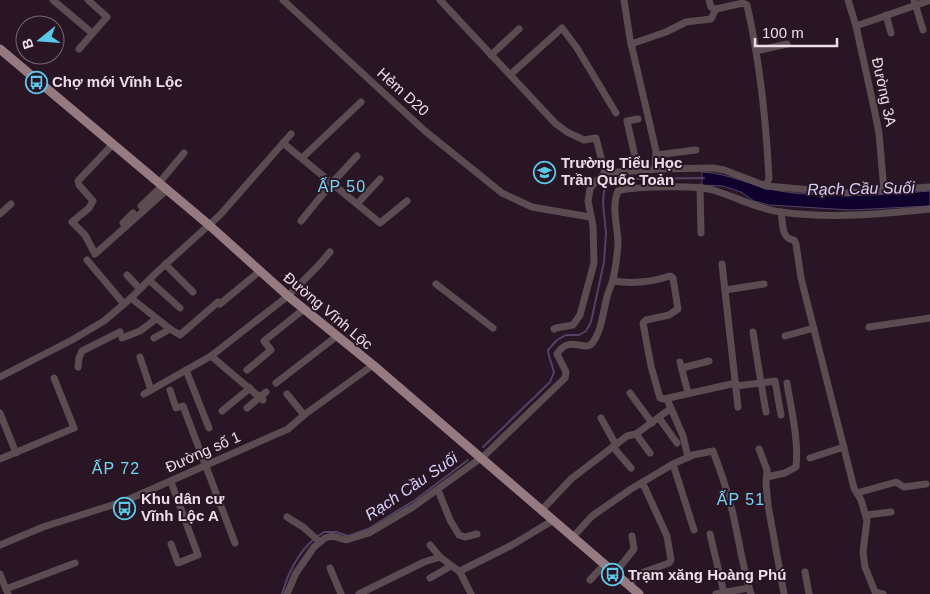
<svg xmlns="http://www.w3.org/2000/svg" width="930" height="594" font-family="Arial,sans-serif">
	<rect width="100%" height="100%" fill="#2a1525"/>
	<path fill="#0e012d" stroke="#514365" d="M702,172C729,173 754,187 780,191C830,199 880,195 930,191V206L851,210L769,205L754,201L741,192L723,186L702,185Z"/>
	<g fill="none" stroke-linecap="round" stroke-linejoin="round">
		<g stroke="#514365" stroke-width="2">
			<path d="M483,447L550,382L554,372L549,356L548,350L557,340L566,335H579L586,331L591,322L604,262L606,233L603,203L604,191L610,183L623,179L704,178"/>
			<path d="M318,536L324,532H336L348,536L368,529L415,500L468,460"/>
			<path d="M282,594C288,573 298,553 314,539"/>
		</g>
		<g stroke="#5a4c50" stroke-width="7">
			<path d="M53,0L92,33"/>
			<path d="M283,0L425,131L502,193L532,207L590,217"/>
			<path d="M440,0L555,123L567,132L584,140L596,138L605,173"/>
			<path d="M624,0L630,39L656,151L655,169"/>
			<path d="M709,0L711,7L715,10"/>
			<path d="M848,0L856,26L874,108L879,133L884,191"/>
			<path d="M914,0L923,30"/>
			<path d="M886,15L891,33"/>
			<path d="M856,26L928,1"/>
			<path d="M631,44L666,32L686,22L711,19L716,9L743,3L747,5C760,62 766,120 769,178L766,186"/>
			<path d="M79,49L107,17L88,0"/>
			<path d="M756,51L787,44"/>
			<path d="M491,55L519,29"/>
			<path d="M510,75L562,28L577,48L616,113"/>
			<path d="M283,143L380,223L407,201"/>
			<path d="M113,144L78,181L79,185L93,201L89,208L72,222L85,235L95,254L167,190"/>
			<path d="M656,155L696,150"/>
			<path d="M302,158L361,102"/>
			<path d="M638,170L627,121L638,119"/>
			<path d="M159,183L184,153"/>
			<path d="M700,187L701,233"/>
			<path d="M357,204L380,179"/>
			<path d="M141,206L162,186"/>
			<path d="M781,212C783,223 781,239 794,240L796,244L801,278L854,488L861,500L867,520L863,552L865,567L875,592L883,594"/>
			<path d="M0,214L11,204"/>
			<path d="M301,221L331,184L357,156"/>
			<path d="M123,223L133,213"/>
			<path d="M87,260L124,304"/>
			<path d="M165,264L193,292"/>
			<path d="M722,264L738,407"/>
			<path d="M127,275L140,289"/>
			<path d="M149,280L180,308"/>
			<path d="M613,281C632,284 652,282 670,276L673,278L678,309L669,315L646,320L643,323L651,366L660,398L664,399L736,383"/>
			<path d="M436,284L493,328"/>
			<path d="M725,290L764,284"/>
			<path d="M131,298L170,329L180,335L218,302L220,304L260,271"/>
			<path d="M869,327L930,318"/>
			<path d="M554,329L556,328L573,325L580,315L594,263L593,226L588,201L590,189L596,181L605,173L659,169L713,168L724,170L766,186L846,193L930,187"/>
			<path d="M753,332L761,383L775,381L781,415"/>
			<path d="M785,336L814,328"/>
			<path d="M122,338L140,331L156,319"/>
			<path d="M154,338L170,329"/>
			<path d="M211,356L263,400"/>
			<path d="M140,357L151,390"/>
			<path d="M680,362L688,393"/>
			<path d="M78,367L79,358L82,351L120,332"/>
			<path d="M682,368L709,361"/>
			<path d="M186,370L209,428"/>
			<path d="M247,370L271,350L264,341L304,309"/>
			<path d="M0,377L72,340L104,321L131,298L156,273L220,215L291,134"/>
			<path d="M276,383L337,336"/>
			<path d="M736,386L761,383L766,412"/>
			<path d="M170,390L176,408L183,406L235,543"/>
			<path d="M630,393L652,423"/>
			<path d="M144,394L211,356L288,296L318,266L330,252"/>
			<path d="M287,394L304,415"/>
			<path d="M667,399L683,436L688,457"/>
			<path d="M247,408L266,392"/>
			<path d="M222,411L250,388"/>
			<path d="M0,413L16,453"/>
			<path d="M601,418L616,445"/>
			<path d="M659,418L677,443"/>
			<path d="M636,434L650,453"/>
			<path d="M613,447L631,468"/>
			<path d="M759,449L767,470L766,483L768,505L784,594"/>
			<path d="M810,458L844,447"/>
			<path d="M0,459L74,428L54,378"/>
			<path d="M673,464L694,530"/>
			<path d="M767,477L785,473L796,467C799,439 791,410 787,383"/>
			<path d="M438,490L450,520L459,535L465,537L477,534"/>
			<path d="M857,493L896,482L904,487L926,484"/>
			<path d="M541,511L571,479L627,436L636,434L670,409"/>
			<path d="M866,515L891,512"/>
			<path d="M287,517L303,527L320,542"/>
			<path d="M710,534L724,593"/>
			<path d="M572,538L592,516L631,489L673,464L693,455L713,451C721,472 728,493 733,514C739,541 743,568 751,594"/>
			<path d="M171,544L178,563L198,555L171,482"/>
			<path d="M0,545L43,527L125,501L288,429L304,415L373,365"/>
			<path d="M430,545L440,557L460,572"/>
			<path d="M330,568L341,594"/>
			<path d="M805,572L809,594"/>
			<path d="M615,573L634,549L632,536"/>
			<path d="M0,574L8,594"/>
			<path d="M430,578L451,566"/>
			<path d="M590,580L604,565"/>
			<path d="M629,585L636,575L669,563L671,560L667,536L645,488L641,483"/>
			<path d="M6,589L75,563"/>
			<path d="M287,594L296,573L314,547L325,538L332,536L346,540L369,533L413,507L485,455L565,378L566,372L557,354C570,333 585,354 593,342C602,330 603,311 607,297C608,291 612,285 613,279C616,268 617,255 618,244C618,227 611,207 618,191C637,186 699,185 716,191C738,198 758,209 781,212C830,219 881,214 930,209"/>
			<path d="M359,594L424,562L440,557"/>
			<path d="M471,594L460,572L462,570L512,545L552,521"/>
			<path d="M716,594L749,588"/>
		</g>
		<path stroke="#967a82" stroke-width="9" d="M0,49L209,225L288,296L373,365L639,594"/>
	</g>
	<defs>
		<symbol id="bus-ring" viewBox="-11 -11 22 22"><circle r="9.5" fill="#2a1525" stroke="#5bc8e7" stroke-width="1.5"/><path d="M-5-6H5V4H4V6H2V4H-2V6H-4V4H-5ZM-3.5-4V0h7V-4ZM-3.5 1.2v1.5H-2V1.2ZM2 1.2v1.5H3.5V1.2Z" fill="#5bc8e7"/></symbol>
		<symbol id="school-ring" viewBox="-11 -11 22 22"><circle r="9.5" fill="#2a1525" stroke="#5bc8e7" stroke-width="1.5"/><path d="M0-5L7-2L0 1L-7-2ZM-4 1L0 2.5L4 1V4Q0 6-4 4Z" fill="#5bc8e7"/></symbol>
	</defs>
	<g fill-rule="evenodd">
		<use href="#bus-ring" x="24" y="70" width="25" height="25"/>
		<use href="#school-ring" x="532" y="160" width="25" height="25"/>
		<use href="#bus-ring" x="112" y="496" width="25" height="25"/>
		<use href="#bus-ring" x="600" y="562" width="25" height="25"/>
	</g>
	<g text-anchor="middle" stroke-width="4" stroke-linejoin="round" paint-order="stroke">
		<g font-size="15" font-weight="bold" fill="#ecdde7" stroke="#2a1525" text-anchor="start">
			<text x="52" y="87">Chợ mới Vĩnh Lộc</text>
			<text x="561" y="168">Trường Tiểu Học<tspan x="561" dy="17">Trần Quốc Toản</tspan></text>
			<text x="141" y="504">Khu dân cư<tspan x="141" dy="17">Vĩnh Lộc A</tspan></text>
			<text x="628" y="580">Trạm xăng Hoàng Phú</text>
		</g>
		<g font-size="15" fill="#ecdde7" stroke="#2a1525">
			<text transform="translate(403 92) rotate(42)" y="5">Hẻm D20</text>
			<text transform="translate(884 92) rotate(78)" y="5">Đường 3A</text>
			<text transform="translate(328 311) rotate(40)" y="5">Đường Vĩnh Lộc</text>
			<text transform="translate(203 452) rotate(-24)" y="5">Đường số 1</text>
		</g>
		<g font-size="16" letter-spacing="1" fill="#74d5f2" stroke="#2a1525">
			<text x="342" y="192">ẤP 50</text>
			<text x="116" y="474">ẤP 72</text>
			<text x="741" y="505">ẤP 51</text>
		</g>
		<g font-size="16" font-style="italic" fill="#d6d2fa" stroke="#2a1525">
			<text transform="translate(861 188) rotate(-1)" y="6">Rạch Cầu Suối</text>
			<text transform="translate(411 486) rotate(-34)" y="6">Rạch Cầu Suối</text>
		</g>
	</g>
	<g transform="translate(40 40) rotate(253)"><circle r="24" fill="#2a1525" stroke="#786573"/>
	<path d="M0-4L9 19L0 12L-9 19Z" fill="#5bc8e7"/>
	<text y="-8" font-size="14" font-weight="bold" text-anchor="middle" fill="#ecdde7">B</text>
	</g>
	<path d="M755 38v8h82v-8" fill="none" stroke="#ecdde7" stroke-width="2.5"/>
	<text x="762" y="38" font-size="15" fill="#ecdde7" stroke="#2a1525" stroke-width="4" paint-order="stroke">100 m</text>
</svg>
